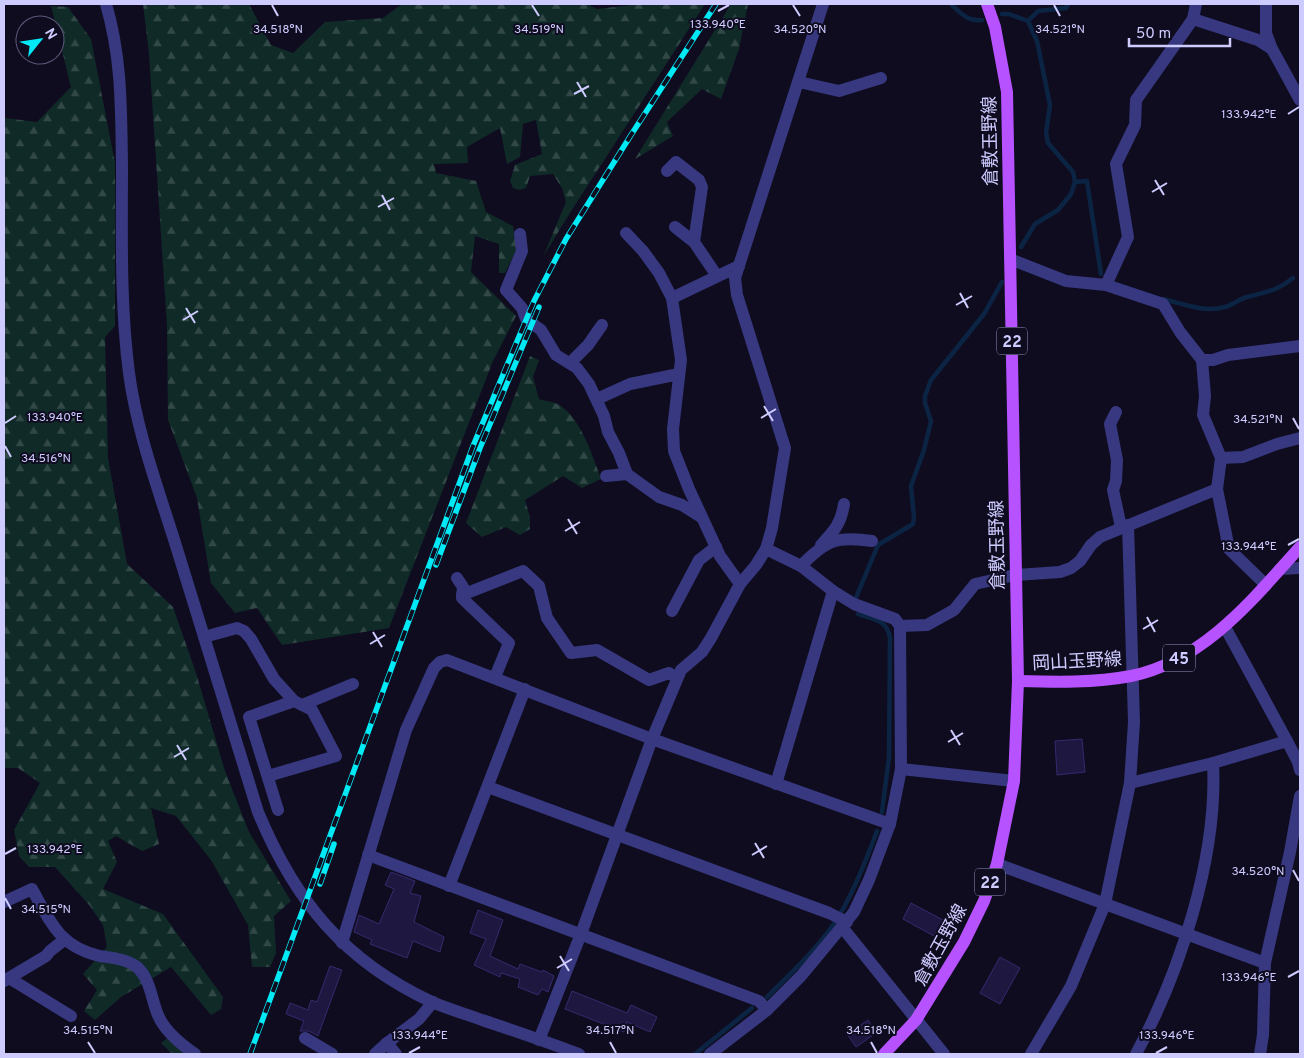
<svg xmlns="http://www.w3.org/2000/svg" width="1304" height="1058" font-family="Overpass,'Noto Sans JP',sans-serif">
	<defs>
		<pattern id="forest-firs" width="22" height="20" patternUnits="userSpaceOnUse" patternTransform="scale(1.25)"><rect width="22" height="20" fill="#0f2a27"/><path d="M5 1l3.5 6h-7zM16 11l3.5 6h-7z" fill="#314847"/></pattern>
	</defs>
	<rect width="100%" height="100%" fill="#0f0c20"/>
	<g fill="url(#forest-firs)">
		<path d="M143,4H249L271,45L293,53L325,22L383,18L402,4H587L597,9L632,5L634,4H705L568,216L543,257L566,202L562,188L553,174L530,176L526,188L519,190L513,188L510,181L515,165L542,154L536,120L523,124L520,157L507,164L500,128L467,147L468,163L434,164L436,173L476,181L486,212L513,226L517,249L505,273H499V244L475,236L471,272L516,316L493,361L389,628L282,645L257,608L235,613L211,583L197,498L168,420L167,326L149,54Z"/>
		<path d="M731,4H748L739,49L721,99L702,89L667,122L673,136L635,159Z"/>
		<path d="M51,6L68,7L91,39L115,163V326L105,337L108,458L127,564L173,607L196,673L225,771L249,832L291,901L274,916L276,953L270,967H252L248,925L211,860L176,816L151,808L159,844L142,851L116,836L108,841L117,862L103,889L163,914L223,997L221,1009L211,1015L171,967L121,997L95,1020L84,1011L97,990L83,974L107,947L103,925L90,906L55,867H29L19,856L14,830L40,783L18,768H4V118L37,122L71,87Z"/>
		<path d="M530,356L539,360L533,377L539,399C544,401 550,401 555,403C579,412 593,457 601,479L582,488L563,476L525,500L530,517V529L520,535L506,527L482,537L466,523Z"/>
		<path d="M169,1037L189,1054H172L161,1043Z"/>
	</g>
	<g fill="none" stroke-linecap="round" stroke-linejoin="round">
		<g stroke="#0c2444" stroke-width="4.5">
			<path d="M951,4C960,13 968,22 982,20"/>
			<path d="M1002,14H1009L1028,21"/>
			<path d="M1075,182L1087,181L1101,274"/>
			<path d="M1021,247L1035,224L1058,210L1071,194L1075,182L1073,172L1048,143L1046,133L1050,105L1037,41L1028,21L1038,11L1066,8L1068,4"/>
			<path d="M1163,299C1183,304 1205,313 1225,307C1233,305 1239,299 1247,297C1266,292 1277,291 1293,278"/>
			<path d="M855,600L878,545L913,524L914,518L911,486L924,450L931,421L925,403V396L931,380L984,314L1002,282"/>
			<path d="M858,614C874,620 887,619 890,638L889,757L882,812"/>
			<path d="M767,997C794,970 824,943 843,909C857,884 867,858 877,831"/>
			<path d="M695,1054L752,1008"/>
		</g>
	</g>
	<g fill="#1e1841" stroke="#342a6d">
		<path d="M1082,739L1085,772L1057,775L1055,741Z"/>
		<path d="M391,872L415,881L410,893L421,896L414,922L444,937L440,952L413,941L407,958L370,944L372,940L354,932L359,915L379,924L394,889L385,885Z"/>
		<path d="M911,903L943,920L934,936L903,919Z"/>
		<path d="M478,910L503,920L490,956L518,969L520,964L542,972L543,970L554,976L548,992L542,989L538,995L518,987L520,979L501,973L500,977L474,965L486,939L470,933Z"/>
		<path d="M1000,957L1020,968L1000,1004L980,993Z"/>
		<path d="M330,966L342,970L318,1036L309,1031H300L304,1021L286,1014L290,1003L308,1010L311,1000L317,1002Z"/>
		<path d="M572,991L627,1013L631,1005L657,1017L650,1032L627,1022L624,1032L565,1009Z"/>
		<path d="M868,1020L876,1033L856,1047L847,1034Z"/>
	</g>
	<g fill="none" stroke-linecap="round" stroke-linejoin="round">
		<g stroke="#37387f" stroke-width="12">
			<path d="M106,4C122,59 121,108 122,165C122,234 120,304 129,373C137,433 159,491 177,549C204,637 231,724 258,812C295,901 344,961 432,1002C448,1009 466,1014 482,1020C515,1031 547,1042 579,1054"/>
			<path d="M1266,4V33L1272,49L1300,100"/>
			<path d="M1193,19L1258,40L1272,49"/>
			<path d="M799,82L839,91L881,78"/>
			<path d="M667,171L676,162L699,180L702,187L694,242"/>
			<path d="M675,227L694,242L717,276"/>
			<path d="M626,233L643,251L659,273L672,298L681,360L673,429L674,451L689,489L720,556L740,584"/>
			<path d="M520,234L522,251L506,290L522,308L526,319L541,330L556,355L577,368L589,384L604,416L608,432L619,453L627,474L659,497L682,505L701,517"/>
			<path d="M1010,259L1066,281L1106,285L1163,304L1180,332L1202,360L1205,396L1203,415L1221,458L1217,489L1229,549L1266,585"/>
			<path d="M1106,285L1128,237L1116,164L1135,125L1136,100L1193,19L1196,4"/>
			<path d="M672,298L739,266"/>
			<path d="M1202,360H1213L1228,355L1300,346"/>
			<path d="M570,363L588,345L602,325"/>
			<path d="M597,399L630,384L679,374"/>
			<path d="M1116,412L1110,424L1117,460L1116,481L1113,490L1121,527"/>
			<path d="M1221,458L1243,457L1277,444L1300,438"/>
			<path d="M606,476L627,474"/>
			<path d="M821,545C834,531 841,524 844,504"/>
			<path d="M801,566C826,540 836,536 872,541"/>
			<path d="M1280,569L1300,568"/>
			<path d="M457,578L463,587L462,598L509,643L495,677"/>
			<path d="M462,595L523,571L539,586L547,618L571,653L597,650L649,680L669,673L677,678"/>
			<path d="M672,611L699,560L716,547"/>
			<path d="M900,626L927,625L954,610L975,584L1015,575L1060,572L1071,568L1080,561L1091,545L1100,537L1217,489"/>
			<path d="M1225,627L1287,741L1298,762L1300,770"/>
			<path d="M204,637L237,628L244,631L251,639L274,679L294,701L312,710L336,756L268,776"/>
			<path d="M302,705L353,684"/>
			<path d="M901,769L1014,781"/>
			<path d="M1130,783L1213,763L1287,741"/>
			<path d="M776,784L833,591"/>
			<path d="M488,787L829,913L847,922"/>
			<path d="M278,810L249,717L294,701"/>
			<path d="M368,855L759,1001L767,1010"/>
			<path d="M997,864L1265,963"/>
			<path d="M449,886L525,689"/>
			<path d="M4,902L32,889C51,923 60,947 100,956C112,958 127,959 137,967C151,980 151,999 158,1015C164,1030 182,1045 195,1054"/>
			<path d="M842,927L944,1054"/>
			<path d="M342,943L406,730L434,668L440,662L447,660L652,739L890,824"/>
			<path d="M9,978L71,1016"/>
			<path d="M4,981L46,956L50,951L64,940"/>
			<path d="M305,1038L332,1054"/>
			<path d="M539,1040L581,934L652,739L681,670L702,652L711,638L740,584L756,565L766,549L772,528L785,448L737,295L735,278L823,4"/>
			<path d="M387,1043L396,1054"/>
			<path d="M375,1054L387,1043L419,1019L433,1002"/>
			<path d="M710,1054L767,1010L801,976L854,912L869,880L890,824L901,769L900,626L895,619L854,604L833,591L801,566L766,549"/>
			<path d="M1031,1054L1071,986L1105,904L1130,783L1134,722L1128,525"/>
			<path d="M1136,1054C1180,972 1218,857 1213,763"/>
			<path d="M1260,1054L1263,1035L1265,963L1290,852L1300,796"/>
		</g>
		<g stroke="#b652ff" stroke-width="12">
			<path d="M1018,681C1056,682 1094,683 1131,676C1204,661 1253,599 1300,547"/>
			<path d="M884,1054L916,1020L964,942L984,901L997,864L1014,781L1018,681L1007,92L995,27L987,4"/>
		</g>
		<defs>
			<g id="rail">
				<path d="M436,565L480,448L539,307"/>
				<path d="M320,884L334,844"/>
				<path d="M250,1054L473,446L534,301L566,239L631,135L716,4"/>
			</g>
		</defs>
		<use href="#rail" stroke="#00eaf6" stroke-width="5.5"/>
		<use href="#rail" stroke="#0f0c20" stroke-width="4" stroke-dasharray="11" stroke-linecap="butt"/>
	</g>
	<path fill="none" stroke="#cecbff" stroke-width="2" d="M272,5L278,16M532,5L539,16M793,5L800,16M1054,5L1060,16M718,11L729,5M577,82L586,97M574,94L589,86M1288,114L1299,107M1155,180L1164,195M1152,192L1167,183M382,195L390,210M378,207L394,198M960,293L968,308M956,305L972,296M186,308L195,323M183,320L198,311M764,406L773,421M761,418L776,409M1293,418L1299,429M5,423L16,416M5,446L11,457M568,519L577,534M565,531L580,522M1288,545L1299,539M1147,617L1155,632M1143,629L1158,620M373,632L382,647M370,644L385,635M951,730L960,745M948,742L963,733M177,745L186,760M174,757L189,748M755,843L764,858M5,854L16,848M752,855L767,846M1293,870L1299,881M5,898L11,909M560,956L569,971M557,968L572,959M1288,977L1299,971M88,1042L95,1053M610,1042L616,1053M871,1042L877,1053M409,1053L420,1047M1156,1053L1167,1047"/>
	<g text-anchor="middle" stroke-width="4" stroke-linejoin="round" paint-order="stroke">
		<g fill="#0f0c20" stroke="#9592bc" stroke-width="1">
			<rect x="997" y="327.5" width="30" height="27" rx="4"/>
			<rect x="1163" y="644.5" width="32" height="27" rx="4"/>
			<rect x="975" y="868.5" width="30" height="27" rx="4"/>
		</g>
		<g font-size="16" font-weight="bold" fill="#cecbff">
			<text x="1012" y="347">22</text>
			<text x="1179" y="664">45</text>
			<text x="990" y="888">22</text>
		</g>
		<g font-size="18" fill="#cecbff" stroke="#0f0c20">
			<text transform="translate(990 141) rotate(-91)" y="6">倉敷玉野線</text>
			<text transform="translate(997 545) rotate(-91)" y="6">倉敷玉野線</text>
			<text transform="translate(1077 661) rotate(-3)" y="6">岡山玉野線</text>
			<text transform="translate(940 945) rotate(-61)" y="6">倉敷玉野線</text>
		</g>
	</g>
	<g font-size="12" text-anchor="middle" fill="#cecbff" stroke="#0f0c20" stroke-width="4" stroke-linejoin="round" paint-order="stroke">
		<text x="718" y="28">133.940°E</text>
		<text x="278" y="33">34.518°N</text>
		<text x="800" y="33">34.520°N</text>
		<text x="1060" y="33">34.521°N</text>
		<text x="539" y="33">34.519°N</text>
		<text x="1249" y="118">133.942°E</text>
		<text x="55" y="421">133.940°E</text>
		<text x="1258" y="423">34.521°N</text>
		<text x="46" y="462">34.516°N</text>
		<text x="1249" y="550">133.944°E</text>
		<text x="55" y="853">133.942°E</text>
		<text x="1258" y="875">34.520°N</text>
		<text x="46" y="913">34.515°N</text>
		<text x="1249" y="981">133.946°E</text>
		<text x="88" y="1034">34.515°N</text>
		<text x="610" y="1034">34.517°N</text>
		<text x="871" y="1034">34.518°N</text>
		<text x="420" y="1039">133.944°E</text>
		<text x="1167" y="1039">133.946°E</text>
	</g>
	<rect width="1304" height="1058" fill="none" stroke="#cecbff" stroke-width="10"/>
	<g transform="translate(40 40) rotate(60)"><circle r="24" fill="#0f0c20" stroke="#5b5879"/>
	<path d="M0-4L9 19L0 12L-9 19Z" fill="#00eaf6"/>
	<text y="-8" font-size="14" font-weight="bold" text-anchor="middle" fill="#cecbff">N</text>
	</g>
	<path d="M1129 38v8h101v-8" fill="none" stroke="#cecbff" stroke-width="2.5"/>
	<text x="1136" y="38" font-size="15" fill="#cecbff" stroke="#0f0c20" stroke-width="4" paint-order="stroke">50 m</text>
</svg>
